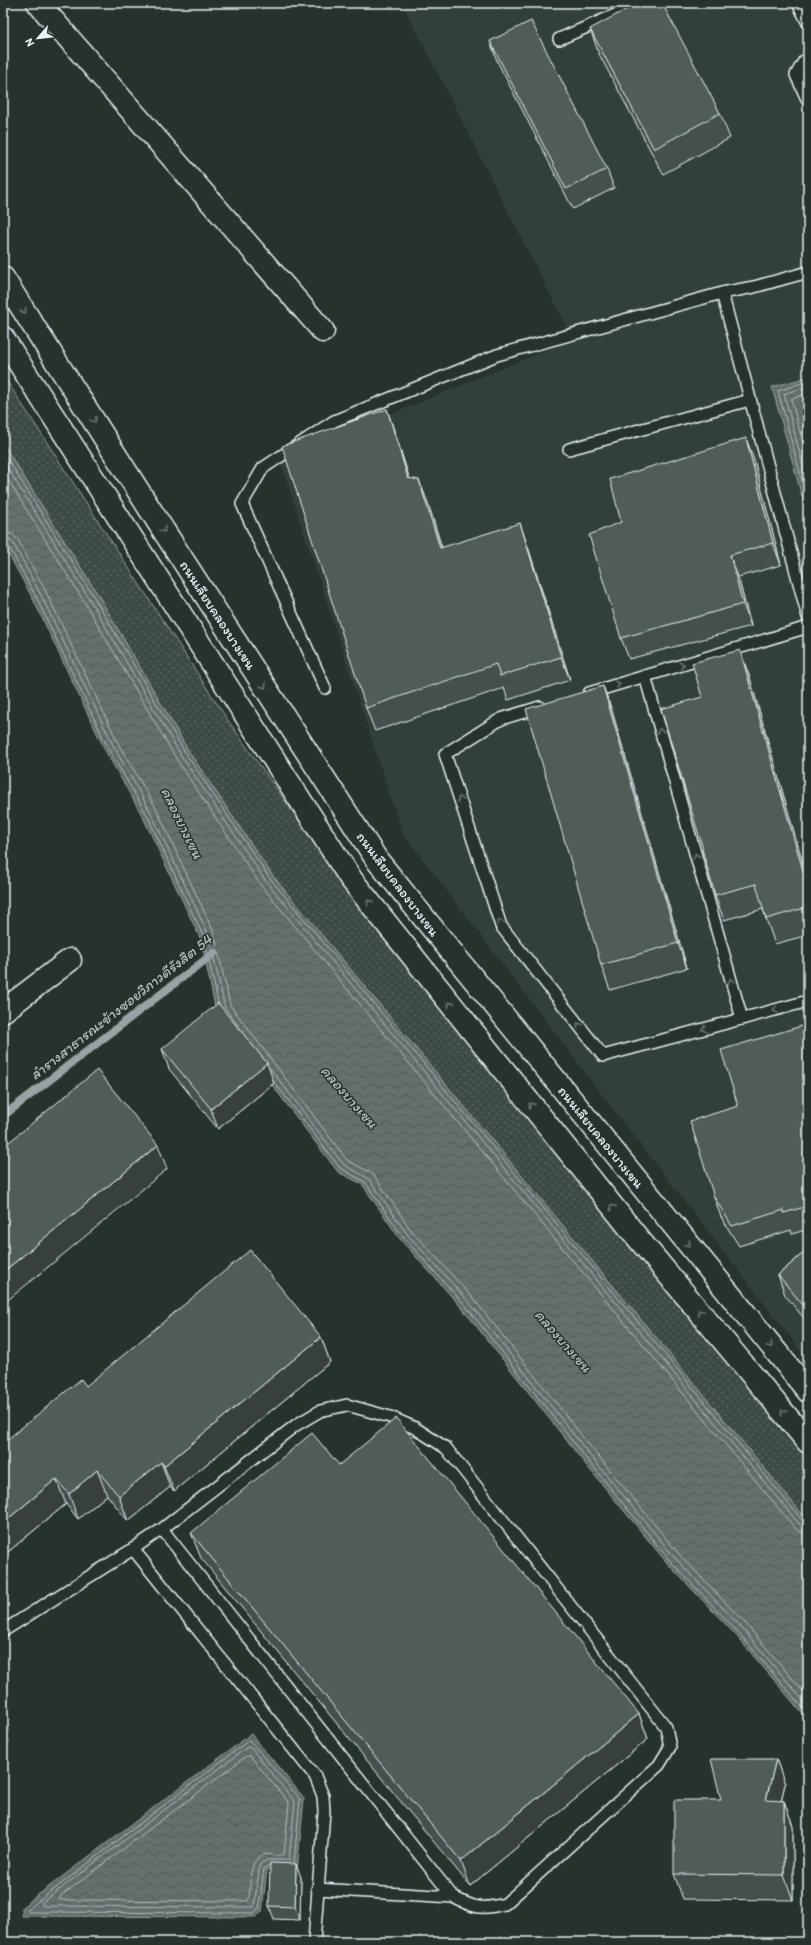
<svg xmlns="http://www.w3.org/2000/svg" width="811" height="1945" font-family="Itim,'Playpen Sans Thai',sans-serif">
	<defs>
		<pattern id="grass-dots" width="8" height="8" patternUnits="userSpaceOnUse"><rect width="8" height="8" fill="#3e4b47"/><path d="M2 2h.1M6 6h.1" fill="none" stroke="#5a6562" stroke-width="1.8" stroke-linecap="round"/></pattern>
		<pattern id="water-waves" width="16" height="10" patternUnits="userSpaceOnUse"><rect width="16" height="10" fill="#636f6d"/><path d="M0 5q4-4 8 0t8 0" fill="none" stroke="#535a5a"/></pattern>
	</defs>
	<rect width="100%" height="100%" fill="#26332d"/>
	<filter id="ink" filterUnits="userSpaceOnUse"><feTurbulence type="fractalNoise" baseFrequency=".025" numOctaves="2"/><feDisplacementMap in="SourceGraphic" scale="8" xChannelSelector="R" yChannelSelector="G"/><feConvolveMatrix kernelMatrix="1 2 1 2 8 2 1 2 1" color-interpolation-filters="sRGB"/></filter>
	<g filter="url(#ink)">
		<path fill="#333f3a" d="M402,3H808V1360L616,1113L402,832L280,460L573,339Z"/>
		<path fill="url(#grass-dots)" stroke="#939ea0" d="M3,375L229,722L381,936L808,1459V1521L272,875L189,752L98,595L3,444Z"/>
		<g fill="url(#water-waves)" stroke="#98a3a5">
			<path d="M808,377V518L772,387Z"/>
			<path d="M3,444L98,595L189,752L272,875L808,1521V1720L734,1633L668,1564L582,1460L462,1308L400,1239L362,1184L338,1172L216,1011L201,940L142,815L106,752L34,601L3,544Z"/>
			<path d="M251,1734L304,1798L297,1871L267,1869L262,1912L255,1917L22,1916V1907Z"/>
		</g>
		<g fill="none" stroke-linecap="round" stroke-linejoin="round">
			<g stroke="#b3bdc0" stroke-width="1">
				<path d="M808,381L778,391L808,503"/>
				<path d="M808,386L784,394L808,484"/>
				<path d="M808,393L791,399L808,461"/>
				<path d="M3,452L94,597L186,754L269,877L803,1521L808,1523"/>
				<path d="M3,461L90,600L182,757L265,880L799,1524L808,1528"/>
				<path d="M3,472L85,603L177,760L260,884L795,1528L800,1532L808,1534"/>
				<path d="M3,532L12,534L18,540L47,594L119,745L156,808L214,933L230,1005L347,1160L373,1174L411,1230L473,1298L594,1451L679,1554L745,1623L808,1697"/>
				<path d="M3,538H8L13,543L42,597L114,747L150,811L209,936L225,1008L243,1032"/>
				<path d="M3,543L8,545L37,599L109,750L146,813L204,938L218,1002"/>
				<path d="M270,1068L343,1164L369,1179L407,1234L469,1302L589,1454L675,1558L741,1627L808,1706"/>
				<path d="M275,1083L340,1168L365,1182L403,1237L465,1305L585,1457L671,1562L737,1631L808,1714"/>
				<path d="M248,1747L251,1748L295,1802L289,1860H267L260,1864L254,1907L42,1906V1903Z"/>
				<path d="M247,1756H250L289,1803L284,1854C278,1857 270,1853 263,1855C246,1862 252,1888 248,1901L60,1900V1897Z"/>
				<path d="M269,1865L264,1868L259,1908L254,1913L29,1912L27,1910L249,1740L300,1799L294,1863"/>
			</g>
			<path stroke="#98a3a5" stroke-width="8" d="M3,1116L214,953"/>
			<defs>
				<g id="lane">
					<path d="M798,3L808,23"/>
					<path d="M559,39L643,3"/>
					<path d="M808,59L804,61L796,75L808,101"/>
					<path d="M722,293L808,617"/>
					<path d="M569,449L750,400"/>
					<path d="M645,676L742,1019"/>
					<path d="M325,688L242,504L263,468L334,421L497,355L722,293L754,287L808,272"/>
					<path d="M589,693L808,627"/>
					<path d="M540,707L501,719L445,754L501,926L603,1056L808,1001"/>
					<path d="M162,1529L296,1425L320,1411L347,1405L390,1417L415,1428L446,1448L666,1727L670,1747L659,1765L505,1904C481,1910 474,1908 453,1897L162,1529L133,1549L315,1776L323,1796L324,1812L314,1942"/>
					<path d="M3,1631L133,1549"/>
					<path d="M317,1889L453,1897"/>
				</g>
				<g id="street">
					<path d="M38,3L323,331"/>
					<path d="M3,1011L70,960"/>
				</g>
				<g id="secondary">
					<path d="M3,278L160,525L377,860L808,1391"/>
					<path d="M3,338L351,879L637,1237L808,1442"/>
				</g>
			</defs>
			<use href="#lane" stroke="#e8f1f8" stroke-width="14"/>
			<use href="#street" stroke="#e8f1f8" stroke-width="25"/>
			<use href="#secondary" stroke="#e8f1f8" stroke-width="25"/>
			<use href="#lane" stroke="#26332d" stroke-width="11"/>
			<use href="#street" stroke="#26332d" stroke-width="22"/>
			<use href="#secondary" stroke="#26332d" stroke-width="22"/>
		</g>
		<g fill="#454f4d" stroke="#e8f1f8">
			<path d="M590,29L720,113L730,138L663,174L599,54Z"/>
			<path d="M490,41L607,169L614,188L573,209L497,61Z"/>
			<path d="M395,433L409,478L428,503L442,548L528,547L570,680L508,700L504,688L375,731L366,708Z"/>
			<path d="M754,460L781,565L738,577L751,626L629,659L621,638V522Z"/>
			<path d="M749,675L808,881V935L775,944L766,919L763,909L724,920L715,895L702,697Z"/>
			<path d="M603,686L612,711L687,968L610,990L601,965Z"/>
			<path d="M805,1025L808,1033V1229L792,1234L791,1230L739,1246L721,1217L714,1197L738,1106Z"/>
			<path d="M162,1049L274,1083L218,1129L169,1069Z"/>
			<path d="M808,1249V1323L785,1295L778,1275Z"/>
			<path d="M321,1337L330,1362L174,1491L170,1487L128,1521L107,1495L78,1519L66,1504L3,1556V1443L86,1386Z"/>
			<path d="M339,1465L639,1714L648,1739L470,1886L201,1558L191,1533Z"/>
			<path d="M776,1759L785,1784L781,1801H784L793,1826V1900L683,1899L674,1874L721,1800Z"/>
			<path d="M301,1877L300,1920L274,1919L269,1906Z"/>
		</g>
		<g fill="#38403e" stroke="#e8f1f8">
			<path d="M387,409L395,433L417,502L408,478Z"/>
			<path d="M746,438L754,460L781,565L773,543Z"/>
			<path d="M419,480L428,503L449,572L440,548Z"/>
			<path d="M520,523L528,547L570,680L561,657Z"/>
			<path d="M730,555L738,577L751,626L743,604Z"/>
			<path d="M740,650L749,675L808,881V888Z"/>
			<path d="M603,686L612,711L687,968L678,943Z"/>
			<path d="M267,1063L274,1083L218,1129L211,1109Z"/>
			<path d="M158,1145L167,1169L3,1304V1272Z"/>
			<path d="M321,1337L330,1362L174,1491L164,1466Z"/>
			<path d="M161,1462L170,1487L128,1521L119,1496Z"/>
			<path d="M97,1470L107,1495L78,1519L69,1494Z"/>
			<path d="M56,1479L66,1504L3,1556V1523Z"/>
			<path d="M639,1714L648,1739L470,1886L461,1861Z"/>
			<path d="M776,1759L785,1784L775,1826L766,1800Z"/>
			<path d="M784,1801L793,1826V1900L784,1875Z"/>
			<path d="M296,1864L301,1877L300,1920L295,1907Z"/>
		</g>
		<g fill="#505c59" stroke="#e8f1f8">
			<path d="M638,3H662L720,113L654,149L590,29Z"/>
			<path d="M531,21L607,169L566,189L490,41Z"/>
			<path d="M387,409L408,478L419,480L440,548L520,523L561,657L500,676L496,664L366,708L282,446Z"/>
			<path d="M746,438L773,543L730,555L743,604L621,638L589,535L621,522L610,479Z"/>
			<path d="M740,650L808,888V907L766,919L756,884L715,895L702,849H703L661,709L702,697L692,663Z"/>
			<path d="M603,686L678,943L601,965L526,709Z"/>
			<path d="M218,1003L267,1063L211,1109L162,1049Z"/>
			<path d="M805,1025L808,1035V1206L784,1213V1210L732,1226L714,1197L690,1121L738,1106L721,1050Z"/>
			<path d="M97,1070L158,1145L3,1272V1147Z"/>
			<path d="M808,1249V1311L778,1275Z"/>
			<path d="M250,1250L321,1337L164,1466L161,1462L119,1496L97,1470L69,1494L56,1479L3,1523V1443L81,1379L86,1386Z"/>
			<path d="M396,1418L639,1714L461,1861L191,1533L312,1433L339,1465Z"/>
			<path d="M711,1759H776L766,1800L784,1801V1875L674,1874V1800H721Z"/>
			<path d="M270,1863L296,1864L295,1907L269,1906Z"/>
		</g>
		<defs><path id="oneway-chevron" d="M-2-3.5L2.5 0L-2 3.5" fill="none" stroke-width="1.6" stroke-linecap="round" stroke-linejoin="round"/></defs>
		<g stroke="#6a7674">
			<use href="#oneway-chevron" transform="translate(24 311) rotate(58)"/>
			<use href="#oneway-chevron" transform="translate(94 420) rotate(58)"/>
			<use href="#oneway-chevron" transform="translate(163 530) rotate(57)"/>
			<use href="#oneway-chevron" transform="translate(682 665) rotate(-17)"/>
			<use href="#oneway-chevron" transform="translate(618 684) rotate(-17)"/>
			<use href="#oneway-chevron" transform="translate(264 686) rotate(57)"/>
			<use href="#oneway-chevron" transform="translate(660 731) rotate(-106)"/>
			<use href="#oneway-chevron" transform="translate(460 799) rotate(-108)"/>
			<use href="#oneway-chevron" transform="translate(696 856) rotate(-106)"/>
			<use href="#oneway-chevron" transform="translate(369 902) rotate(-129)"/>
			<use href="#oneway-chevron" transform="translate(500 922) rotate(-113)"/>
			<use href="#oneway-chevron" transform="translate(731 981) rotate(-106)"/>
			<use href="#oneway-chevron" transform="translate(450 1004) rotate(-129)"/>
			<use href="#oneway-chevron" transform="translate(775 1010) rotate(165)"/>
			<use href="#oneway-chevron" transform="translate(579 1025) rotate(-128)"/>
			<use href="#oneway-chevron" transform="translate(704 1029) rotate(165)"/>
			<use href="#oneway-chevron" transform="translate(531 1105) rotate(-129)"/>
			<use href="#oneway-chevron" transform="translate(612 1207) rotate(-129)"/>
			<use href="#oneway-chevron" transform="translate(688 1244) rotate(51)"/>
			<use href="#oneway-chevron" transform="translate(700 1312) rotate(-130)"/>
			<use href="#oneway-chevron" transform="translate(770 1345) rotate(50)"/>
			<use href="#oneway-chevron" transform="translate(783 1412) rotate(-130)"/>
		</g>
	</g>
	<g text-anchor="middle" stroke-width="3" stroke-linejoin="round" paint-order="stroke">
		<g font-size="14" fill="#e8f1f8" stroke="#26332d">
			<text transform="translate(218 615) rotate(57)" y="5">ถนนเลียบคลองบางเขน</text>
			<text transform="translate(398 884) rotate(53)" y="5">ถนนเลียบคลองบางเขน</text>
			<text transform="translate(601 1137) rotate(51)" y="5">ถนนเลียบคลองบางเขน</text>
		</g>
		<g font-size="15" font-style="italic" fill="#b3bdc0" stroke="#26332d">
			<text transform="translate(182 823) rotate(64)" y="5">คลองบางเขน</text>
			<text transform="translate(121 1007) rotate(-38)" y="5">ลำรางสาธารณะข้างซอยวิภาวดีรังสิต 54</text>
			<text transform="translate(349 1097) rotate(49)" y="5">คลองบางเขน</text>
			<text transform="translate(563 1341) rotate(49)" y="5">คลองบางเขน</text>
		</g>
	</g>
	<rect width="811" height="1945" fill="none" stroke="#26332d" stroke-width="16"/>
	<rect x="8" y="8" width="795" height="1929" fill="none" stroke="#e8f1f8" stroke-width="1.5" filter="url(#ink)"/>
	<g transform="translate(38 38) rotate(242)" stroke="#26332d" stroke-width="3" paint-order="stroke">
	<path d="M0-3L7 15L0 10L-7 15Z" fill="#e8f1f8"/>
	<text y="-6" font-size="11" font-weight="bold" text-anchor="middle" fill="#e8f1f8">N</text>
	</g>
</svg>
